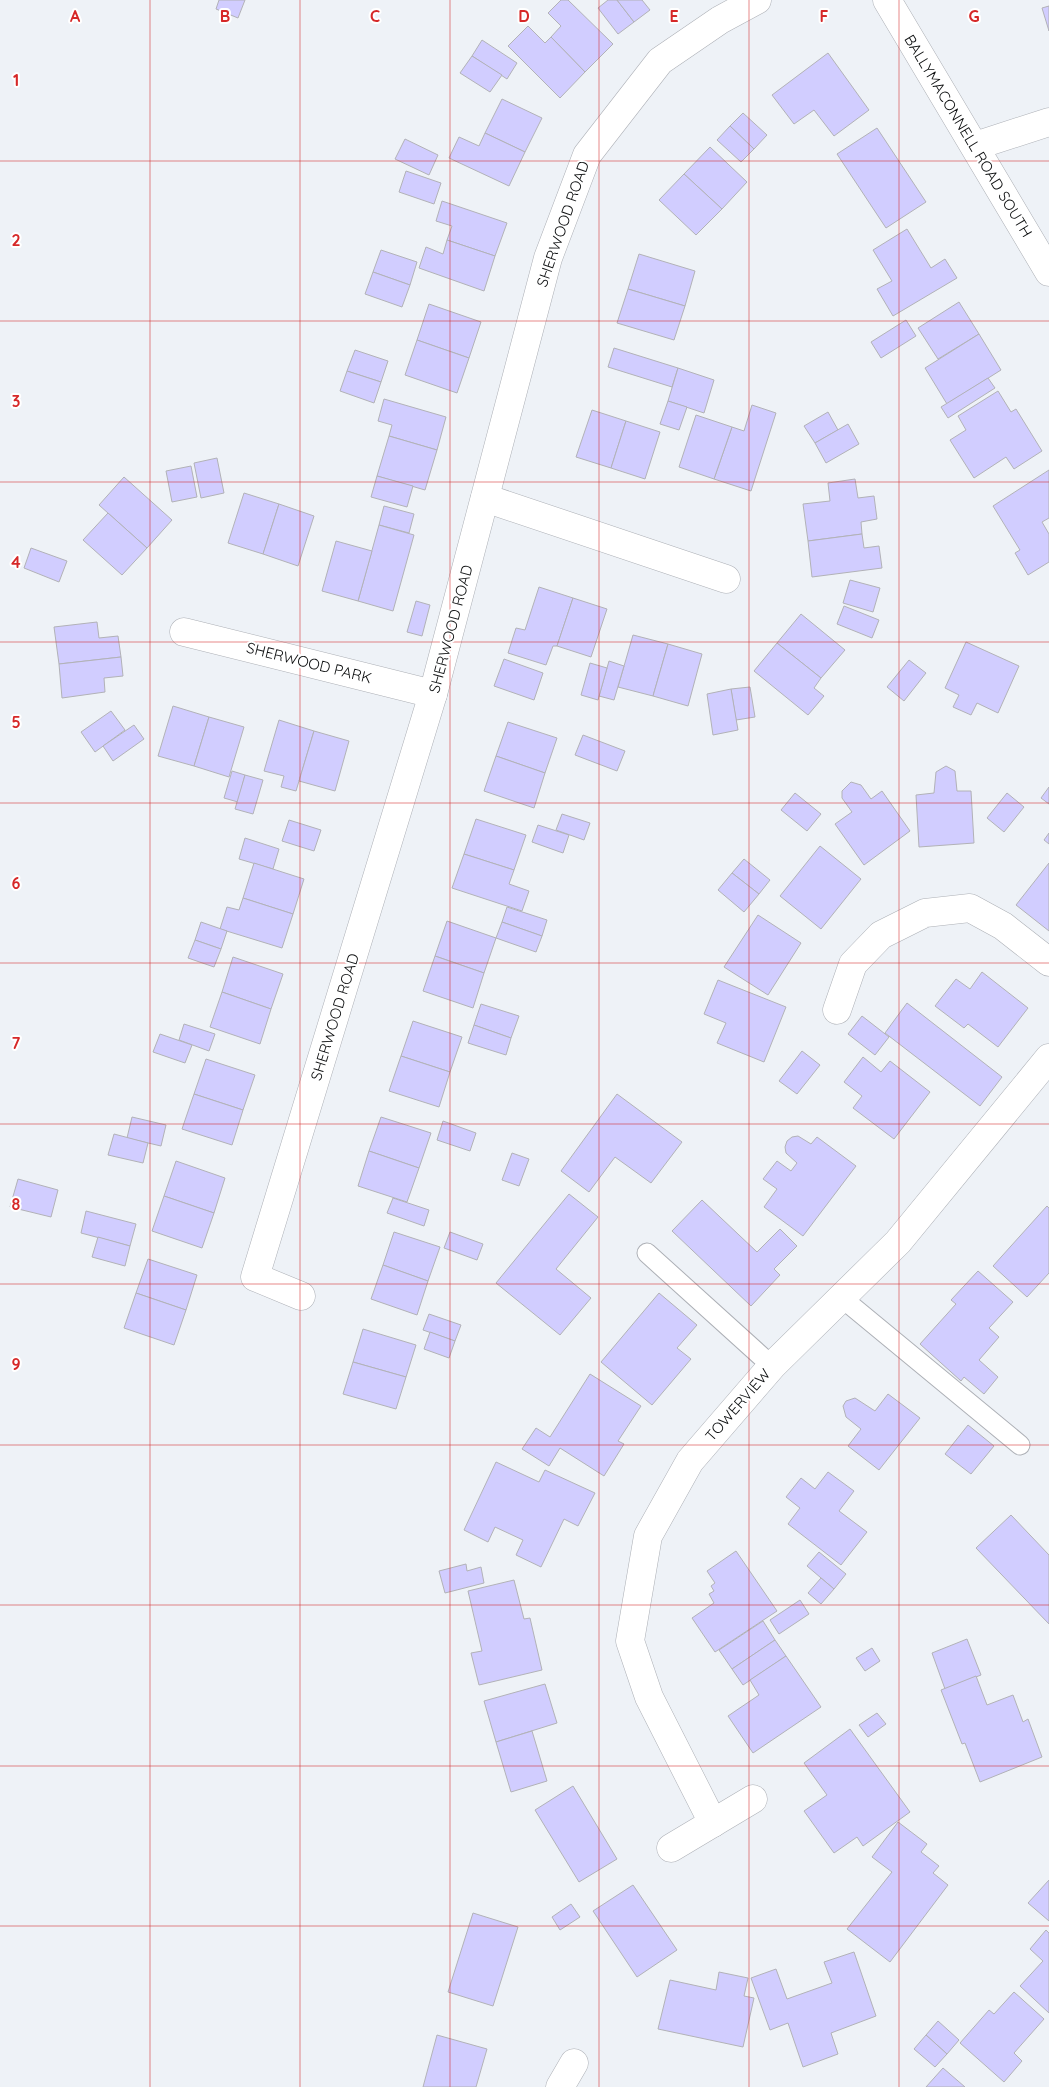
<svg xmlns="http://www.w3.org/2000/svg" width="1049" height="2087" font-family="Quicksand,sans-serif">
	<rect width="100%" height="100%" fill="#eef2f7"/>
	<g fill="#d1cdff" stroke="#b2b2b7">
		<path d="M219,0H245L238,18L216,9Z"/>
		<path d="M561,0H568L613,44L585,72L551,37L561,26L548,13Z"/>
		<path d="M608,0H617L634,22L618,34L598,8Z"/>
		<path d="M617,0H642L650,10L634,22Z"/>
		<path d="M1049,6V31L1042,8Z"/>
		<path d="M528,26L545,43L551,37L585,72L560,98L508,46Z"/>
		<path d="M482,40L517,63L507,79L472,56Z"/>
		<path d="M828,53L869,110L834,136L814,110L794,124L772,95Z"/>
		<path d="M472,56L502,75L490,92L460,73Z"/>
		<path d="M502,99L542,118L525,152L485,133Z"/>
		<path d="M743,113L767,135L754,149L730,126Z"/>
		<path d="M730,126L754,149L741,162L717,140Z"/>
		<path d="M877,128L926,202L886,228L837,154Z"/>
		<path d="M485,133L525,152L509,186L449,158L459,137L479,146Z"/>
		<path d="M405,139L438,155L429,175L395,159Z"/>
		<path d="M710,147L747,182L722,209L684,174Z"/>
		<path d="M406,171L441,183L434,204L399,192Z"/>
		<path d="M684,174L722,209L696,235L659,200Z"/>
		<path d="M442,201L507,223L495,256L447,240L452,226L436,221Z"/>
		<path d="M907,229L931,268L945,259L957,278L893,316L877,289L892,281L873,250Z"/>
		<path d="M447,240L495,256L484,291L419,268L426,247L443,254Z"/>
		<path d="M381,250L417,262L410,285L373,272Z"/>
		<path d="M639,254L695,271L685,306L628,289Z"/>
		<path d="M373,272L410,285L402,307L365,294Z"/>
		<path d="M628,289L685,306L674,340L617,323Z"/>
		<path d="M959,302L979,334L938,359L918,328Z"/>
		<path d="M429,304L481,322L469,358L417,340Z"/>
		<path d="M906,320L916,336L881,358L871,342Z"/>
		<path d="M979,334L1001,370L947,404L925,368Z"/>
		<path d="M417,340L469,358L457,393L405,375Z"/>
		<path d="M614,348L678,368L672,387L608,367Z"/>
		<path d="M355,350L388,361L381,382L347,371Z"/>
		<path d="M678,368L714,380L704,413L668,401Z"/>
		<path d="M347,371L381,382L374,403L340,391Z"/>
		<path d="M988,378L995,388L948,418L941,407Z"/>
		<path d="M998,391L1011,412L1016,409L1042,451L1014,469L1006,457L974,478L950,440L966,430L958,416Z"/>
		<path d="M384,399L446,417L437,450L389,436L392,425L378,421Z"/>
		<path d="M668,401L687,407L679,430L660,424Z"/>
		<path d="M752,405L776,413L751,491L714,479L732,427L744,431Z"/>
		<path d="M592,410L626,421L611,468L576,457Z"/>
		<path d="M828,412L838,430L815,443L804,426Z"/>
		<path d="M696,415L732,427L714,479L679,467Z"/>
		<path d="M626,421L660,432L645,479L611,468Z"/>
		<path d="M848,424L859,444L826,463L815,443Z"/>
		<path d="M389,436L437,450L425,490L377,476Z"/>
		<path d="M217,458L224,493L201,498L194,463Z"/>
		<path d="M191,466L197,497L172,502L166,471Z"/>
		<path d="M1049,470V518L1042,522L1049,534V562L1028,575L1015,553L1020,550L993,506Z"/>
		<path d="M377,476L413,486L407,507L371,497Z"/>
		<path d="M124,477L172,520L147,548L99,505Z"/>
		<path d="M855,479L858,498L874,496L877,519L861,522L862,534L808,541L803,504L830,501L828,483Z"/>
		<path d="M244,493L279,504L263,554L228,543Z"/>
		<path d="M279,504L314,516L298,566L263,554Z"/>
		<path d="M384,506L414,514L409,533L379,525Z"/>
		<path d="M108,513L147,548L122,575L83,540Z"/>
		<path d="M379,525L414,535L393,611L358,601Z"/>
		<path d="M862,534L864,548L879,546L882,568L812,577L808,541Z"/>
		<path d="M336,541L372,551L358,601L322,591Z"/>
		<path d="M31,548L67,561L59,582L24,568Z"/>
		<path d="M850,580L880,588L873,612L843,603Z"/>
		<path d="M539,587L573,598L557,646H553L546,665L508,653L516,628L525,630Z"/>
		<path d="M573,598L607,609L591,657L557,646Z"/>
		<path d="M416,601L430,605L422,636L407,632Z"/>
		<path d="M844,606L879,620L872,638L837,624Z"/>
		<path d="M801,614L845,650L821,678L777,643Z"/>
		<path d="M97,622L99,638L118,636L121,657L59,664L54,627Z"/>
		<path d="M633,635L668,644L653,696L618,687Z"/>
		<path d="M966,642L1019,666L998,713L977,703L971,715L953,707L959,695L945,688Z"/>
		<path d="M777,643L821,678L814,688L824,696L808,715L754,671Z"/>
		<path d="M668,644L702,654L688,706L653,696Z"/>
		<path d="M121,657L123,676L104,678L105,692L62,698L59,664Z"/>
		<path d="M504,659L543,673L534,700L494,686Z"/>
		<path d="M909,660L926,673L904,701L887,687Z"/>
		<path d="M609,661L624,666L614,700L599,696Z"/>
		<path d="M590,663L607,668L598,700L581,695Z"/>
		<path d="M750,687L755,717L736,720L731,689Z"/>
		<path d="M731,689L738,730L713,735L707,694Z"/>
		<path d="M173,706L209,717L194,766L158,756Z"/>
		<path d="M111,711L125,730L95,752L81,732Z"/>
		<path d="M209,717L244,727L229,777L194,766Z"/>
		<path d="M279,720L314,731L296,791L281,787L284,776L264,771Z"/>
		<path d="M508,722L557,738L545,773L496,756Z"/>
		<path d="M134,725L144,739L113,761L103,746Z"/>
		<path d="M314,731L349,741L335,791L299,781Z"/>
		<path d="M583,735L625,751L617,771L575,755Z"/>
		<path d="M496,756L545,773L534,808L484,791Z"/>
		<path d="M946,766L955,771L957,791H971L974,843L919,847L916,795L934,793L936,772Z"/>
		<path d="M232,771L245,775L238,802L224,798Z"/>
		<path d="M245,775L263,780L253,814L235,809Z"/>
		<path d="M851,782L861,785L871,799L882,791L910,831L864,865L835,824L852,812L842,798V791Z"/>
		<path d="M1049,787V804L1041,798Z"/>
		<path d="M795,793L821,814L807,831L781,810Z"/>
		<path d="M1007,793L1024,807L1004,832L987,818Z"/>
		<path d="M562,814L590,823L584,840L556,830Z"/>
		<path d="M476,819L526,835L514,870L464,854Z"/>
		<path d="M289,820L321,830L314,851L282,841Z"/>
		<path d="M538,825L569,835L563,853L532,842Z"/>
		<path d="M1049,833V844L1044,840Z"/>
		<path d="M245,838L279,849L273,869L239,859Z"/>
		<path d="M820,846L861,879L821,929L780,896Z"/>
		<path d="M464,854L514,870L509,884L529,891L522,911L452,888Z"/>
		<path d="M744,859L770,880L759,894L732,873Z"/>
		<path d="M254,863L304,879L293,914L243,898Z"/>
		<path d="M1049,863V931L1016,905Z"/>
		<path d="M732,873L759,894L744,912L718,890Z"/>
		<path d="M243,898L293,914L282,948L220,929L227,907L239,910Z"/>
		<path d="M507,907L547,920L542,936L502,922Z"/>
		<path d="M758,915L801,943L768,995L724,967Z"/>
		<path d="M447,921L496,938L484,973L435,956Z"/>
		<path d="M201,922L227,931L221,949L195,940Z"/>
		<path d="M502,922L542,936L536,952L496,938Z"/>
		<path d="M195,940L221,949L214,967L188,958Z"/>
		<path d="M435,956L484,973L473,1008L423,991Z"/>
		<path d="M233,957L283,974L271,1009L222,992Z"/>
		<path d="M982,972L1028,1008L998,1047L968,1024L964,1028L935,1006L956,979L970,989Z"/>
		<path d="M718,980L786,1007L764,1062L717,1043L726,1023L704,1014Z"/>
		<path d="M222,992L271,1009L260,1044L210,1027Z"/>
		<path d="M907,1003L1002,1077L980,1106L885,1033Z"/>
		<path d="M481,1004L519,1016L511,1038L474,1025Z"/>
		<path d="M862,1016L889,1037L875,1055L848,1034Z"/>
		<path d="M413,1021L462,1037L450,1072L401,1056Z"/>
		<path d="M184,1024L215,1034L209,1051L179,1040Z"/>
		<path d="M474,1025L511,1038L506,1055L468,1043Z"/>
		<path d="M160,1034L192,1045L185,1063L153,1052Z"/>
		<path d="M802,1051L820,1065L797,1094L779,1081Z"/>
		<path d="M401,1056L450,1072L439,1107L389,1091Z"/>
		<path d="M863,1057L881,1072L890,1061L930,1092L894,1139L853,1108L862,1096L844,1082Z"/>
		<path d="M206,1059L255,1075L243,1110L194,1094Z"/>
		<path d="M194,1094L243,1110L232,1145L182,1129Z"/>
		<path d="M617,1094L682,1142L651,1183L615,1157L589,1192L561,1171Z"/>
		<path d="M132,1117L166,1125L161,1146L127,1138Z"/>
		<path d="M381,1117L431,1133L419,1168L369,1151Z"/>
		<path d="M443,1121L476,1133L470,1151L437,1140Z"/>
		<path d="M114,1134L148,1143L143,1163L108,1155Z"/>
		<path d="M798,1136L811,1144L817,1137L856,1166L803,1236L764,1207L777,1189L763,1179L777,1161L791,1171L797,1163L786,1153L785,1147L787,1141L792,1137Z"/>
		<path d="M369,1151L419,1168L407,1202L358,1186Z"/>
		<path d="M512,1153L529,1159L519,1186L502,1180Z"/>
		<path d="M176,1161L225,1178L214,1213L164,1196Z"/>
		<path d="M18,1179L58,1190L51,1217L10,1207Z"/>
		<path d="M569,1194L598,1217L556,1269L591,1298L560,1335L496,1283Z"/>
		<path d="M164,1196L214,1213L202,1248L152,1231Z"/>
		<path d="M393,1198L429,1210L424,1226L387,1213Z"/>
		<path d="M702,1200L757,1252L780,1229L797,1246L774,1269L780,1275L751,1306L672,1231Z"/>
		<path d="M1047,1206L1049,1208V1273L1027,1297L993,1266Z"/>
		<path d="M86,1211L136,1224L130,1246L81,1233Z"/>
		<path d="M394,1232L440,1247L428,1281L383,1265Z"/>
		<path d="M450,1232L483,1244L477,1260L444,1248Z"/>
		<path d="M98,1237L130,1246L125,1266L92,1257Z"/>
		<path d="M148,1259L197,1275L186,1310L136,1293Z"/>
		<path d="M383,1265L428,1281L417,1315L371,1299Z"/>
		<path d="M978,1271L1013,1302L989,1328L999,1337L979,1360L998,1377L984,1394L964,1377L961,1381L920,1344L956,1304L951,1300Z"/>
		<path d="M136,1293L186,1310L174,1345L124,1328Z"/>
		<path d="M659,1293L697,1325L677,1348L691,1359L652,1405L601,1362Z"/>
		<path d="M429,1314L461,1325L455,1341L423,1330Z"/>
		<path d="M363,1329L416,1345L406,1377L353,1362Z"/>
		<path d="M430,1332L455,1341L449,1358L424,1349Z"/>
		<path d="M353,1362L406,1377L396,1409L343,1394Z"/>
		<path d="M590,1374L641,1406L618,1441L624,1444L604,1476L560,1448L549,1466L522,1449L536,1428L550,1437Z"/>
		<path d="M888,1394L920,1418L879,1470L848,1446L861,1429L846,1417L843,1406L846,1401L855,1398L875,1411Z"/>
		<path d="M968,1425L994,1446L971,1474L945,1454Z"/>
		<path d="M496,1462L539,1482L545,1470L595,1493L578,1526L564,1519L541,1567L516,1555L523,1540L495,1527L488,1542L464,1530Z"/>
		<path d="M828,1472L854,1491L839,1511L867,1532L841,1565L788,1524L800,1508L786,1497L801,1478L815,1489Z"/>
		<path d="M1011,1515L1049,1555V1624L976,1548Z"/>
		<path d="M736,1551L777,1611L715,1652L692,1618L714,1603L709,1594L714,1591L711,1586L715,1583L707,1571Z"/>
		<path d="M819,1552L846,1574L834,1589L807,1566Z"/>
		<path d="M466,1564L467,1571L481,1567L484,1583L445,1593L439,1571Z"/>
		<path d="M821,1578L834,1589L821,1604L808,1593Z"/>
		<path d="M514,1580L524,1619L530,1618L542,1670L479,1685L471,1653L482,1651L468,1591Z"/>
		<path d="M800,1600L809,1614L779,1634L770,1620Z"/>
		<path d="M763,1621L775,1640L732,1669L719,1650Z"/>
		<path d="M967,1639L981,1675L945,1689L932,1653Z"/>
		<path d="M775,1640L786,1656L743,1685L732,1669Z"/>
		<path d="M872,1648L880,1661L865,1671L856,1658Z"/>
		<path d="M786,1656L821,1707L753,1753L728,1716L759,1695L750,1680Z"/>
		<path d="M976,1676L987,1705L1013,1695L1023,1722L1028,1719L1042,1757L980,1782L965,1743L962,1744L941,1690Z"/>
		<path d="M545,1684L557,1723L496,1742L484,1701Z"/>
		<path d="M877,1713L886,1724L868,1737L859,1725Z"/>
		<path d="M850,1729L910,1812L863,1846L857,1837L834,1853L804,1811L827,1795L804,1763Z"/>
		<path d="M532,1731L547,1781L511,1792L496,1742Z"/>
		<path d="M573,1786L617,1859L579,1882L535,1810Z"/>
		<path d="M898,1822L927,1844L921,1852L939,1866L933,1873L948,1885L890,1962L847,1929L892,1872L872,1857Z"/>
		<path d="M1049,1880V1921L1028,1903Z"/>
		<path d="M633,1885L677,1950L637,1977L593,1911Z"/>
		<path d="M571,1904L580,1917L560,1930L552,1917Z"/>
		<path d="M473,1913L518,1927L493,2006L448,1992Z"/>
		<path d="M1046,1930L1049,1933V2013L1020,1986L1043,1961L1030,1949Z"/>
		<path d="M854,1952L876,2016L831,2033L838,2054L803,2067L788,2023L770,2030L751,1978L776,1969L787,1999L832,1983L824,1962Z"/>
		<path d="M719,1972L748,1978L744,1996L754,1998L743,2047L658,2029L670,1980L716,1990Z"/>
		<path d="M1014,1992L1044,2019L1014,2053L1022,2061L1004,2082L960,2043L989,2010L994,2014Z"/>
		<path d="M938,2021L959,2040L947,2054L926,2035Z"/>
		<path d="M437,2035L487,2049L476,2087H423Z"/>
		<path d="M926,2035L947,2054L935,2067L914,2049Z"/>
		<path d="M943,2068L965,2087H926Z"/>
	</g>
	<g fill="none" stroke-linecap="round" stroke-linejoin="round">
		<defs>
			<g id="service">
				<path d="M647,1253L772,1366"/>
				<path d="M842,1298L1020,1445"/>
			</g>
			<g id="minor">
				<path d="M887,0L1049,272"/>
				<path d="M975,146L1049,122"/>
				<path d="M485,498L726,579"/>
				<path d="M184,632L433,694"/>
				<path d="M837,1010L853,964L881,935L925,913L970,908L1003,926L1049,962"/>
				<path d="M301,1296L255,1277L433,694L548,258L587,155L660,61L720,20L757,0"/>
				<path d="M713,1823L649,1697L630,1641L648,1536L690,1461L772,1366L898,1242L1049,1058"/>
				<path d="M671,1848L753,1799"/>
				<path d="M560,2087L574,2063"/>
			</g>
		</defs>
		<use href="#service" stroke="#adb0b6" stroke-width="21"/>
		<use href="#minor" stroke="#adb0b6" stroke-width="29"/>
		<use href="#service" stroke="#fff" stroke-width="19"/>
		<use href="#minor" stroke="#fff" stroke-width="28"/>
	</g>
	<path fill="none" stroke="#d62828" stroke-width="1" stroke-opacity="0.55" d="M150,0V2087M300,0V2087M450,0V2087M599,0V2087M749,0V2087M899,0V2087M0,161H1049M0,321H1049M0,482H1049M0,642H1049M0,803H1049M0,963H1049M0,1124H1049M0,1284H1049M0,1445H1049M0,1605H1049M0,1766H1049M0,1926H1049"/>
	<g text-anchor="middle" stroke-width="4" stroke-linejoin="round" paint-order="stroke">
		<g font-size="15" fill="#0c0e0f" stroke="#fff">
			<text transform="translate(968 136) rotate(59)" y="5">BALLYMACONNELL ROAD SOUTH</text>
			<text transform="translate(563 224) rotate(-71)" y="5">SHERWOOD ROAD</text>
			<text transform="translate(451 629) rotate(-75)" y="5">SHERWOOD ROAD</text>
			<text transform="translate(309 663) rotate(14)" y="5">SHERWOOD PARK</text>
			<text transform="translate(335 1017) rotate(-73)" y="5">SHERWOOD ROAD</text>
			<text transform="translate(738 1405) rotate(-49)" y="5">TOWERVIEW</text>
		</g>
	</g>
	<g font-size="16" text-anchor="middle" font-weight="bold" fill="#d62828" stroke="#fff" stroke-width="4" stroke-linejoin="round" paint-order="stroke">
		<text x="75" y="22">A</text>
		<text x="225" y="22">B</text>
		<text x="375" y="22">C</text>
		<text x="524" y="22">D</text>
		<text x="674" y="22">E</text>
		<text x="824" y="22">F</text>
		<text x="974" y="22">G</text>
		<text x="16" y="86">1</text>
		<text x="16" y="246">2</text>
		<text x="16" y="407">3</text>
		<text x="16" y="568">4</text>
		<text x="16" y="728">5</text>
		<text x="16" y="889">6</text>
		<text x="16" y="1049">7</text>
		<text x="16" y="1210">8</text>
		<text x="16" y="1370">9</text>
	</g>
</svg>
